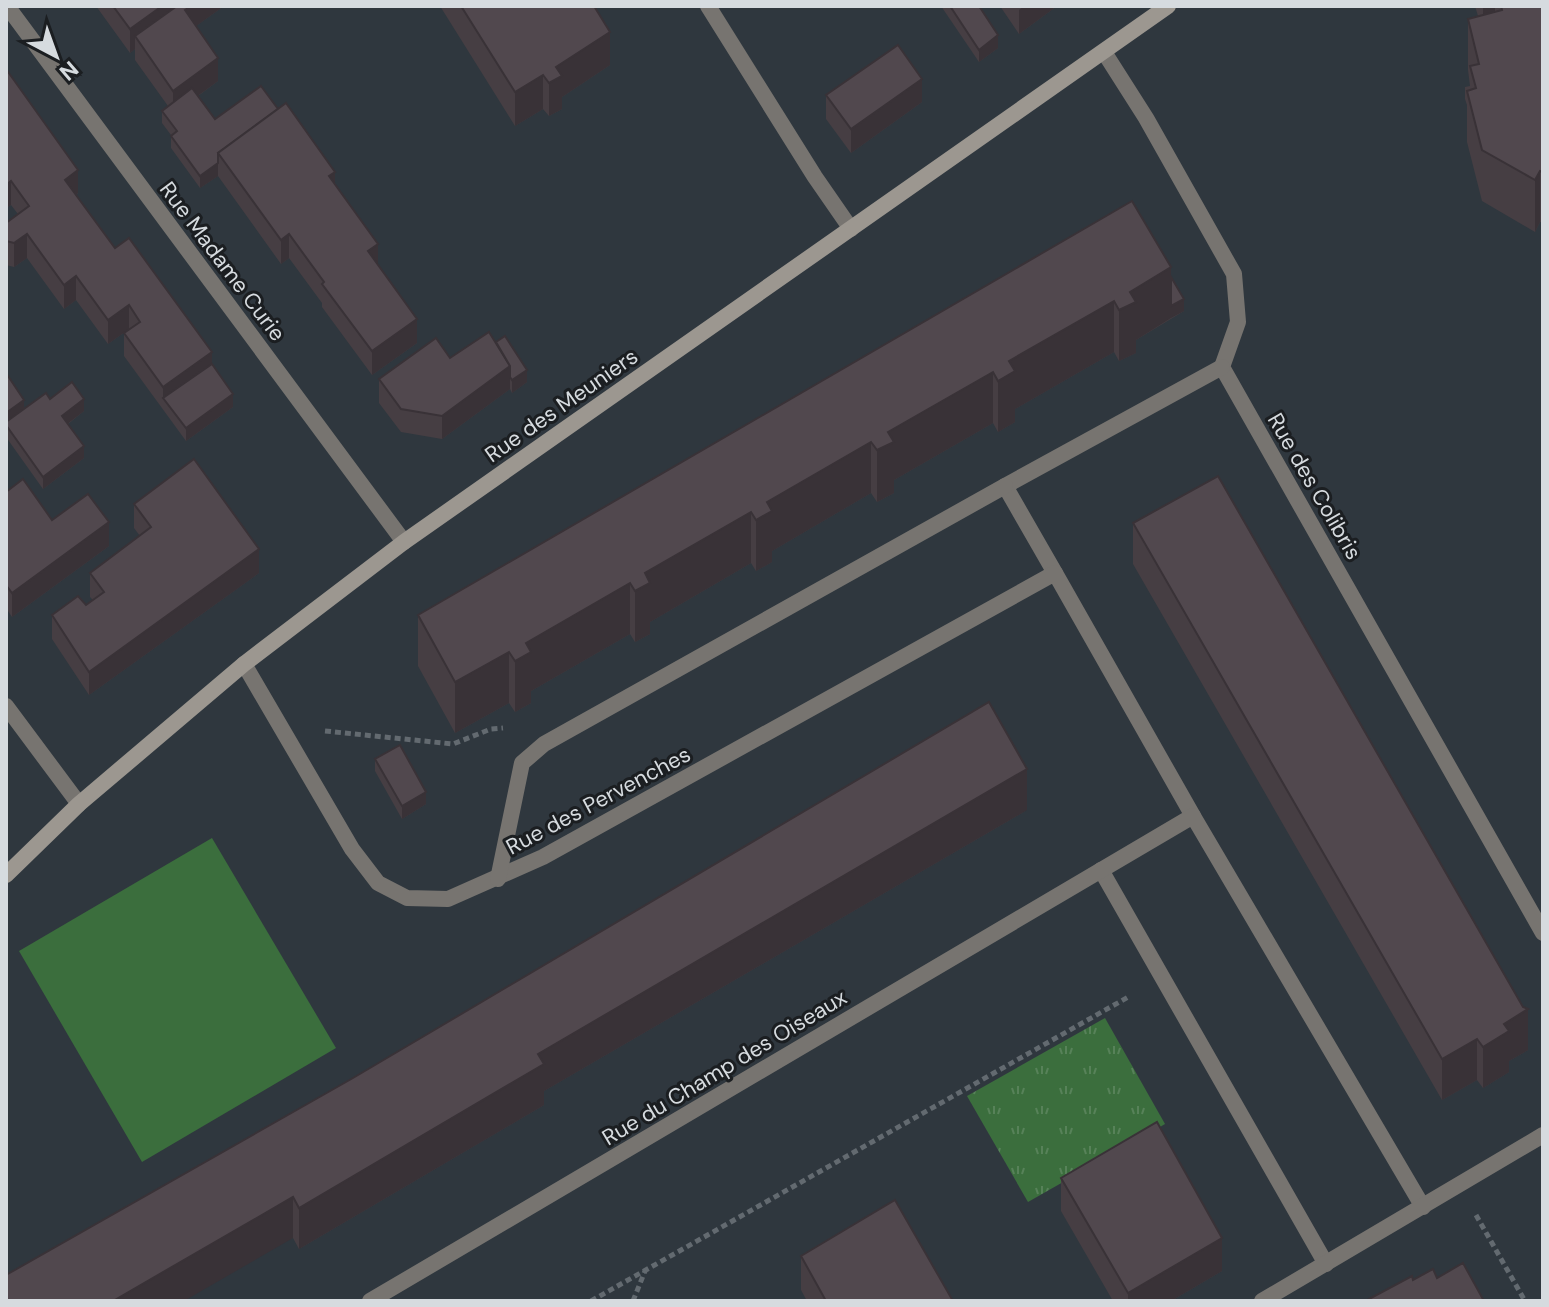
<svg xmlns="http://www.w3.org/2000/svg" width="1549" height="1307" font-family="'DM Sans',sans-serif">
	<defs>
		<pattern id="park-tufts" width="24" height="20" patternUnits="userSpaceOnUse" patternTransform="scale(2)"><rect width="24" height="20" fill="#3b6e3d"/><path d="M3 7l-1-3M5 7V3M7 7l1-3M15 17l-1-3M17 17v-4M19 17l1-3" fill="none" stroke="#578259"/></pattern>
	</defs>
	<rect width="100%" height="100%" fill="#2f373e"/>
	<path fill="url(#park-tufts)" d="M1105,1018L1165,1124L1028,1202L967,1096Z"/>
	<path fill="#3b6e3d" d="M212,838L336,1048L142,1162L19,951Z"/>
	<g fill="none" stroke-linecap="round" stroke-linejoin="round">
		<g stroke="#636a70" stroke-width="5" stroke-dasharray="6 4" stroke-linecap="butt">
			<path d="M325,731L453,744L491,729L503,728"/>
			<path d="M1476,1215L1525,1301"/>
			<path d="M591,1301L1130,996"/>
			<path d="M633,1301L645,1271"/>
		</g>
		<g stroke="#777470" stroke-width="16">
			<path d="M708,6L815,177L851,229"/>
			<path d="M1104,52L1146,118L1234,274L1238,322L1222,367L1543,933"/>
			<path d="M1055,573L1005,486L1222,367"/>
			<path d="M244,664L352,849L378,883L407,898L448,899L543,857L1055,573L1193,816"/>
			<path d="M1101,870L1326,1264"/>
			<path d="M498,879L522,763L544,744L1005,486"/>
			<path d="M370,1301L1193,816L1423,1207"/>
			<path d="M1262,1301L1543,1135"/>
		</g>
		<g stroke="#777470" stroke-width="16">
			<path d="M7,6L404,542"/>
			<path d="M6,706L79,804"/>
		</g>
		<path stroke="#9c9790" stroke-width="16" d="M6,875L79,804L244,664L404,542L1168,6"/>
	</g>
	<g fill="#463e43">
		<path d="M96,6H224L196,26L218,81L198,96L215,119L278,109L335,185L378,265L417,343L372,375L322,307V303L289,258L281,264L218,176L200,188L171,148V135L162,123V111L168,106L135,60V49L130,53Z"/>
		<path d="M440,6H594L610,65L562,97V109L549,116L543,109L515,126Z"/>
		<path d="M941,6H979L998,48L979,62Z"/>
		<path d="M1000,6H1057L1019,34Z"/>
		<path d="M1475,6H1543V223L1540,222L1535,232L1482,201L1467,142V105L1465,99V87L1470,86L1468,70V19L1478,16Z"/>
		<path d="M6,69L78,193L76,195L115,248L212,364L233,407L186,441L124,356V333L129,329L108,344L76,300L64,309L27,258L14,267L6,265V223L18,214L11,205L6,208Z"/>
		<path d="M826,95L922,102L851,153L826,119Z"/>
		<path d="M1132,201L1171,277L1184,311L1136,340V353L1119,361L1114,352L1015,409V422L998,432L993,423L894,480V493L877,502L871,493L772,551V562L756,571L751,563L650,622V634L635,642L630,634L531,691V703L515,712L509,703L455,733L418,666V615Z"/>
		<path d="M496,342L527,382L512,393L510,389L442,439L401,432L379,403V379L450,358Z"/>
		<path d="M6,373L24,410L50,399L84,411L68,424L84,458L43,489L6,437Z"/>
		<path d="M6,492L52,520L109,546L12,617L6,608Z"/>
		<path d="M134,504L259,573L89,695L52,639V615L86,605L93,600L90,597V573L140,536L134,528Z"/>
		<path d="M1133,523L1528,1050L1509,1061V1072L1483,1088L1477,1080L1442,1100L1133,564Z"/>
		<path d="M375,759L426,804L402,819L375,771Z"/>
		<path d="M1027,810L544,1091V1105L299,1249L293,1238L6,1301Z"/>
		<path d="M1061,1178L1222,1271L1171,1301H1113L1061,1211Z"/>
		<path d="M801,1256L953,1301H807L801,1290Z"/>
	</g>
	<g fill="#393237">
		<path d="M162,6H173V22L135,36V49L130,53V29Z"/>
		<path d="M191,6H224L185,34V10Z"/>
		<path d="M1024,6H1057L1019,34V10Z"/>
		<path d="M1483,6H1495V34L1483,38Z"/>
		<path d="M610,32V65L562,97V109L549,116V83L556,67Z"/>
		<path d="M998,35V48L979,62V50Z"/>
		<path d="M218,58V81L173,114V91Z"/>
		<path d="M543,75V109L515,126V92Z"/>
		<path d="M922,79V102L851,153V129Z"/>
		<path d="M218,163V176L200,188V176Z"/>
		<path d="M78,170V193L65,204V180Z"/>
		<path d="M1540,171V222L1535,232V180Z"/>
		<path d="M335,172V196L329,176Z"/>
		<path d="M11,181V205L6,208V185Z"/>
		<path d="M27,234V258L14,267V243Z"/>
		<path d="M289,234V258L281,264V240Z"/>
		<path d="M378,244V268L368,251Z"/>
		<path d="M1171,267V318L1136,340V353L1119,361V310L1130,292Z"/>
		<path d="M76,276V300L64,309V285Z"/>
		<path d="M1184,299V311L1171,318V306Z"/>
		<path d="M1114,301V352L1015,409V422L998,432V381L1009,361Z"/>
		<path d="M129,305V329L108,344V320Z"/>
		<path d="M417,319V343L372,375V351Z"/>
		<path d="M212,352V376L163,398V411V387Z"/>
		<path d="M510,366V389L442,439V416Z"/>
		<path d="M527,370V382L512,393V380Z"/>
		<path d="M993,372V423L894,480V493L877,502V450L888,432Z"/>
		<path d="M233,394V407L186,441V428Z"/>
		<path d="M84,399V411L62,428V416Z"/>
		<path d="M24,400V412L6,425V413Z"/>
		<path d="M871,442V493L772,551V562L756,571V520L767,502Z"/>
		<path d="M84,446V458L43,489V477Z"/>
		<path d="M751,512V563L650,622V634L635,642V591L645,573Z"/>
		<path d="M109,522V546L12,617V593Z"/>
		<path d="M259,549V573L89,695V672Z"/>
		<path d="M630,583V634L531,691V703L515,712V661L526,643Z"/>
		<path d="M509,652V703L455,733V682Z"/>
		<path d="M1027,769V810L544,1091V1105L299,1249V1208L538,1054Z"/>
		<path d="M426,792V804L402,819V806Z"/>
		<path d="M1528,1009V1050L1509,1061V1072L1483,1088V1047L1504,1024Z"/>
		<path d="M1477,1039V1080L1442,1100V1059Z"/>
		<path d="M293,1197V1238L184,1301H113Z"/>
		<path d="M1222,1238V1271L1171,1301H1128V1293Z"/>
	</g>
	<g fill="#51484e" stroke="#393237" stroke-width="2">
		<path d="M113,6H162L130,29Z"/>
		<path d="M177,6H191L185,10L218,58L173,91L135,36Z"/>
		<path d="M461,6H594L610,32L556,67L562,76L549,83L543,75L515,92Z"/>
		<path d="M950,6H979L998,35L979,50Z"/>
		<path d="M1501,6H1542L1543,10V172L1540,171L1535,180L1482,150L1467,91L1476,88L1470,66L1479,64L1468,19L1502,10Z"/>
		<path d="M898,45L922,79L851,129L826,95Z"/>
		<path d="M6,69L78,170L65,180L115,248L129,238L212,352L163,387L124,333L140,322L129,305L108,320L76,276L64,285L27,234L14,243L6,241V223L29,206L11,181L6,185Z"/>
		<path d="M261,86L278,109L218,153V163L200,176L171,136L177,131L162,111L192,88L215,119Z"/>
		<path d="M286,103L335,172L329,176L378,244L368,251L417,319L372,351L322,284L324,282L289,234L281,240L218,153Z"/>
		<path d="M1132,201L1171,267L1130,292L1136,302L1119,310L1114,301L1009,361L1015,371L998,381L993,372L888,432L894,442L877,450L871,442L767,502L772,511L756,520L751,512L645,573L650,583L635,591L630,583L526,643L531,652L515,661L509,652L455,682L418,615Z"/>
		<path d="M1171,277L1184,299L1171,306Z"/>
		<path d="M489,332L510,366L442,416L401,409L379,379L436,338L450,358Z"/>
		<path d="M505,336L527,370L512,380L510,377V366L496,342Z"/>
		<path d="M212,364L233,394L186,428L163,398Z"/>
		<path d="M6,373L24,400L6,413Z"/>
		<path d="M72,382L84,399L62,416L84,446L43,477L6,425V422L46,393L50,399Z"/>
		<path d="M194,459L259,549L89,672L52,615L78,596L86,605L104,592L90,573L151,527L134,504Z"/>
		<path d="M1218,476L1523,1007L1528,1009L1504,1024L1509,1031L1483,1047L1477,1039L1442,1059L1133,523Z"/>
		<path d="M23,479L52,520L88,494L109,522L12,593L6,585V492Z"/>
		<path d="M989,702L1027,769L538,1054L544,1064L299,1208L293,1197L113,1301H6V1275L353,1078Z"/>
		<path d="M400,745L426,792L402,806L375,759Z"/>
		<path d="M1157,1122L1222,1238L1128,1293L1061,1178Z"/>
		<path d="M895,1200L953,1301H826L801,1256Z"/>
		<path d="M1463,1263L1484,1301H1370L1369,1299L1412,1276L1413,1280L1433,1269L1437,1278Z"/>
	</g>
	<g text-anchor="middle" stroke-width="6" stroke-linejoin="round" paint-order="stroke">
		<g font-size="22" fill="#d6dbdf" stroke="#1b1e21">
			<text transform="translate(223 261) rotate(53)" y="8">Rue Madame Curie</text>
			<text transform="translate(561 405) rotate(-35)" y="8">Rue des Meuniers</text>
			<text transform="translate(1315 486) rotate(60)" y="8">Rue des Colibris</text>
			<text transform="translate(598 800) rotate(-28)" y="8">Rue des Pervenches</text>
			<text transform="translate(724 1067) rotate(-31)" y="8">Rue du Champ des Oiseaux</text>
		</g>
	</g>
	<rect width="1549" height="1307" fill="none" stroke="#d6dbdf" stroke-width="16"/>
	<g transform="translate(56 56) rotate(139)" stroke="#1b1e21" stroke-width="6" paint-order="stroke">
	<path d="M0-6L14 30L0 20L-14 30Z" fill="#d6dbdf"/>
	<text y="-12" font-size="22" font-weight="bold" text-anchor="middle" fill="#d6dbdf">N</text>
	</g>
</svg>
